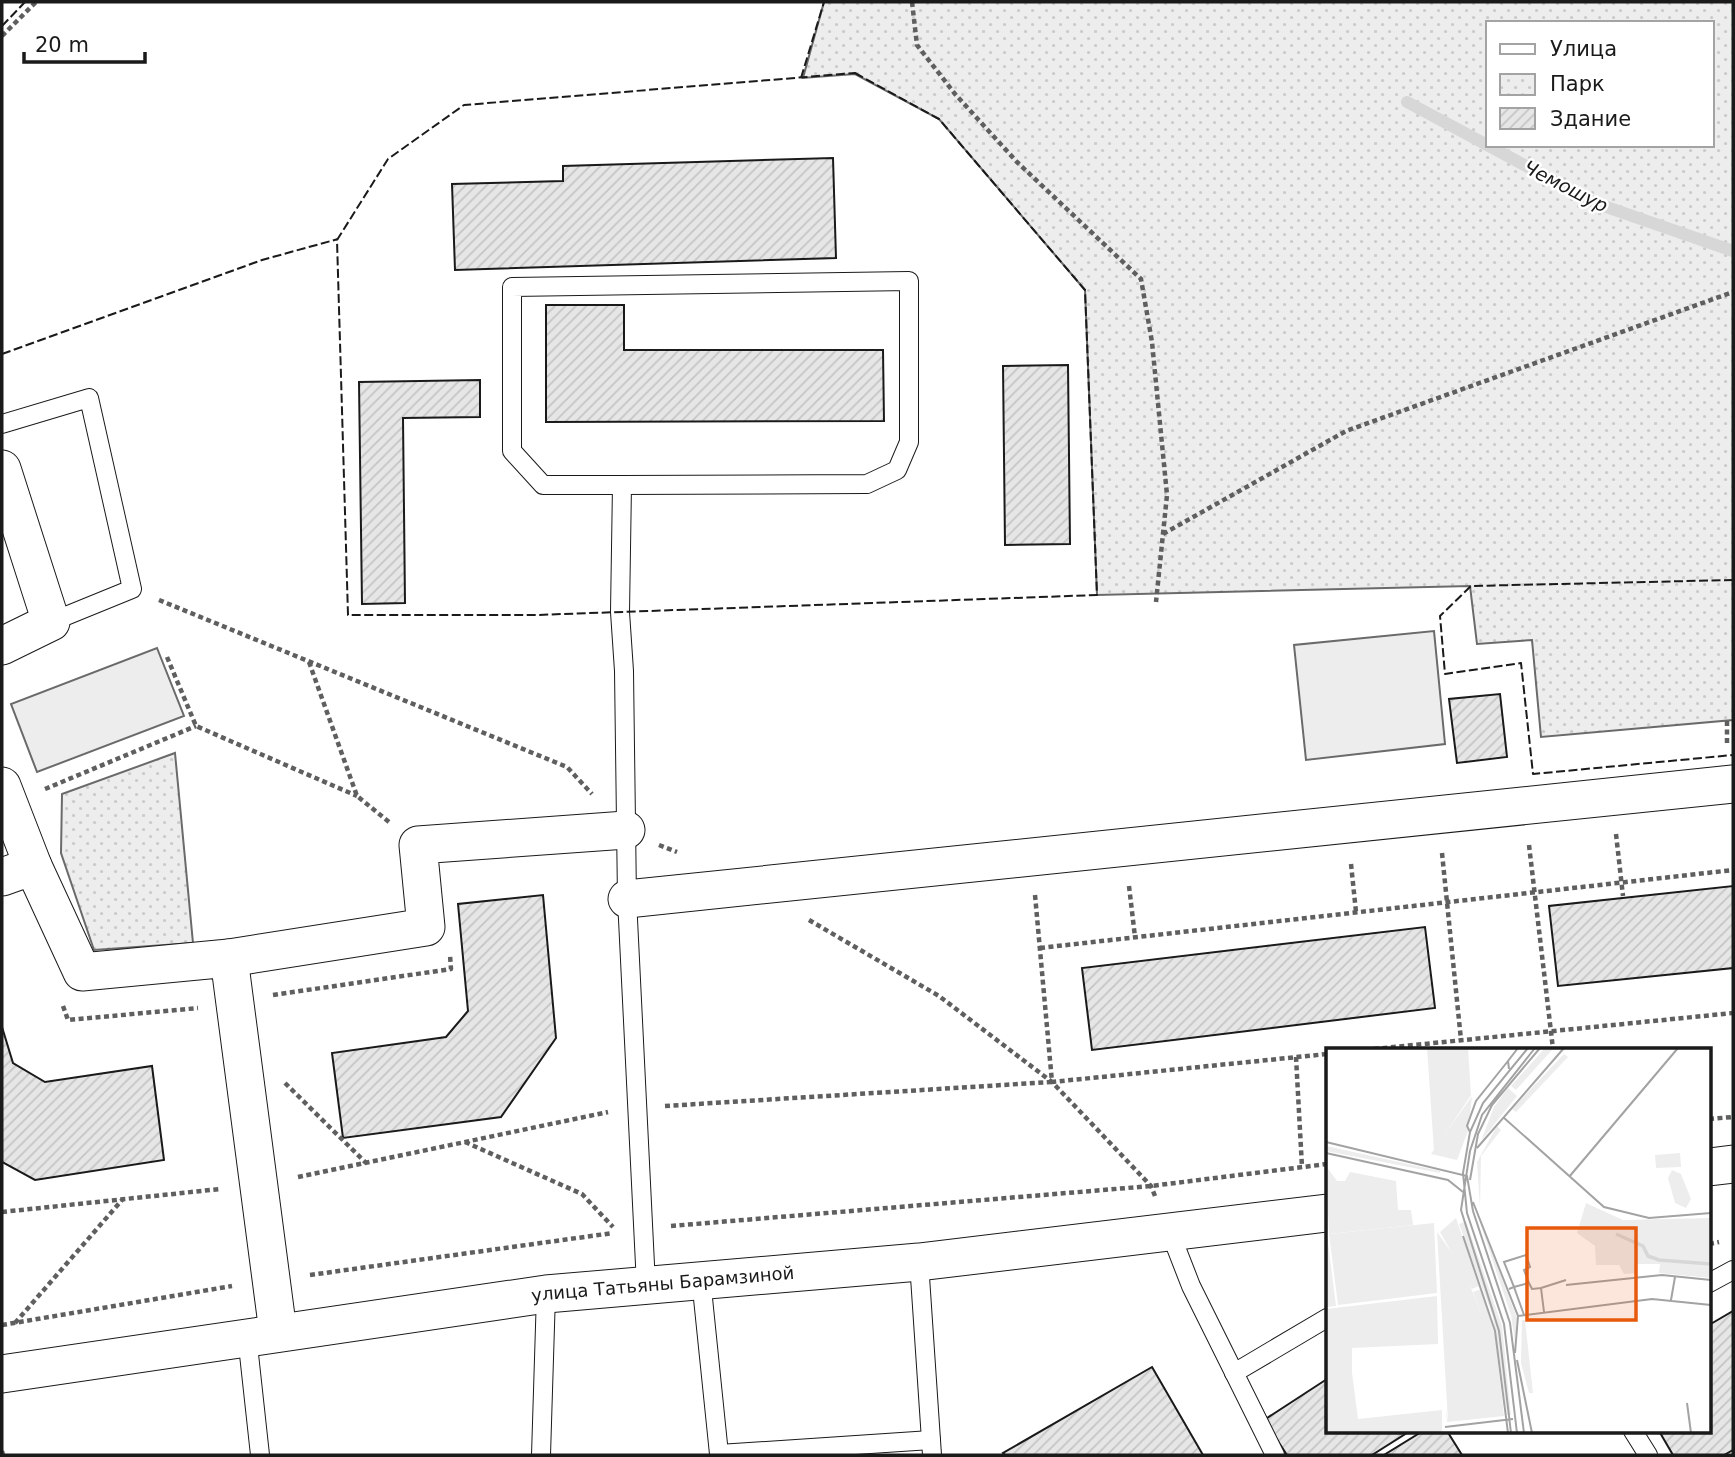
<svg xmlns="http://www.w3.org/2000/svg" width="1735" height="1457" font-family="'DejaVu Sans',sans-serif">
	<defs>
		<pattern id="park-dots" width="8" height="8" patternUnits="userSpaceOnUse" patternTransform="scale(1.75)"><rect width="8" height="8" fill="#ededed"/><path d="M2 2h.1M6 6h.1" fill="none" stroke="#cbcbcb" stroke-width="1.8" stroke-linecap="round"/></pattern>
		<pattern id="building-hatch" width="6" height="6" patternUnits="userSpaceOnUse" patternTransform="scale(1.75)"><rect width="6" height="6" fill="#e6e6e6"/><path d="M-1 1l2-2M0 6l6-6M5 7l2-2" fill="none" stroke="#c5c5c5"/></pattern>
	</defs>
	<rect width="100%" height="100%" fill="#fff"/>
	<g fill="url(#park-dots)" stroke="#6a6a6a" stroke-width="2" fill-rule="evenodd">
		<path d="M824,2H1733V720L1541,737L1532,640L1477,644L1470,586L1097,595L1085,290L939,119L855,74L803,78ZM1488,23H1712V145H1488Z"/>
		<path d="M175,753L193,943L94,950L61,853L62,794Z"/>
	</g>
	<g fill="#ededed" stroke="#6a6a6a" stroke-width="2">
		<path d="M1434,631L1445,744L1306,760L1294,645Z"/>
		<path d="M157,648L184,716L37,772L11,704Z"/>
	</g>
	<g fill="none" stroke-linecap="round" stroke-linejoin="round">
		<path stroke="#d7d7d7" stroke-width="12" d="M1407,102L1595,203L1733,251"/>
	</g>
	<g fill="url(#building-hatch)" stroke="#1a1a1a" stroke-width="2">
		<path d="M833,158L836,258L455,270L452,184L563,181V166Z"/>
		<path d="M546,305H624V350H883L884,421L546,422Z"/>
		<path d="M1068,365L1070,544L1005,545L1003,366Z"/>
		<path d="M480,380V417L403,418L405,603L362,604L359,382Z"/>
		<path d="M1500,694L1507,757L1457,763L1449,699Z"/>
		<path d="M1733,886V968L1558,986L1549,906Z"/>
		<path d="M543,895L556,1038L501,1117L343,1138L332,1053L446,1037L468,1011L458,904Z"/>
		<path d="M1425,927L1435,1008L1092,1050L1082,968Z"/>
		<path d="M2,1027L13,1063L45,1082L152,1066L164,1160L35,1180L2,1162Z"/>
		<path d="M1733,1311V1450L1724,1455H1673L1659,1431H1709V1325Z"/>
		<path d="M1152,1367L1203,1455H1005L1003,1453Z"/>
		<path d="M1327,1379V1431H1410L1372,1455H1287L1264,1420Z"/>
		<path d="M1423,1431H1447L1462,1455H1384Z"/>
	</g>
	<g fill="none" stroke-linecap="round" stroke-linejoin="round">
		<defs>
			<g id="service">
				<path d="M2,424L89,398L132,589L51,622"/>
				<path d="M622,485H543L512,451V287L909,281V442L897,470L867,484L622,485L620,612L624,671L627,899L646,1285"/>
				<path d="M1170,1232L1191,1286L1275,1455"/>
				<path d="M919,1262L932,1455"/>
				<path d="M701,1279L719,1454L931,1440"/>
				<path d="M1709,1283L1733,1270"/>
				<path d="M247,1336L260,1455"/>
				<path d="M1234,1373L1327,1318"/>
				<path d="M1633,1431L1648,1455"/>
				<path d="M541,1455L546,1294"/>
			</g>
			<g id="minor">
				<path d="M2,469L51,622L2,646"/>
				<path d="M2,786L33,866"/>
				<path d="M2,877L33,866L82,972L229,958L278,1332"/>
				<path d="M627,899L1733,784"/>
				<path d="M229,958L426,927L418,845L626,830"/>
				<path d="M1709,1167L1733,1164"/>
				<path id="s1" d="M2,1374L546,1294L919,1262L1327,1213"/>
			</g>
		</defs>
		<use href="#service" stroke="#1a1a1a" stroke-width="20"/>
		<use href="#minor" stroke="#1a1a1a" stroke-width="39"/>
		<g stroke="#5f5f5f" stroke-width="4.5" stroke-dasharray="5 3.5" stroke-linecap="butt">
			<path d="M912,2L917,45L955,94L1017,162L1141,279L1152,342L1167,495L1156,602"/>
			<path d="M2,36L36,2"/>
			<path d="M1163,534L1346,431L1733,292"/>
			<path d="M159,600L567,767L592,794"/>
			<path d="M167,657L196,726L357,796"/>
			<path d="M309,662L357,796L389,822"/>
			<path d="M1727,721V744"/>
			<path d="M45,789L196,726"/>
			<path d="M1616,834L1623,896"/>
			<path d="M659,845L677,852"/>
			<path d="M1529,845L1553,1049"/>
			<path d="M1442,853L1461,1040"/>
			<path d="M1351,864L1356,912"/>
			<path d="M1129,886L1135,937"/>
			<path d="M1035,895L1052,1082L1327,1054"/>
			<path d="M809,920L939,996L1052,1082L1151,1186L1155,1196"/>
			<path d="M1040,948L1733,870"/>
			<path d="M273,995L451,969L450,955"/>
			<path d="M63,1006L68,1020L198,1008"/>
			<path d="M1374,1049L1733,1013"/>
			<path d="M1296,1057L1302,1167"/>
			<path d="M285,1083L366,1163"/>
			<path d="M665,1106L1051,1082"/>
			<path d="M1709,1119L1733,1117"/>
			<path d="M465,1142L582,1194L613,1227"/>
			<path d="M298,1177L608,1112"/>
			<path d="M2,1212L220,1189"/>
			<path d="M671,1226L1151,1186L1327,1164"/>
			<path d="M1709,1244L1719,1242"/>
			<path d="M310,1275L613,1233"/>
			<path d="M15,1323L122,1200"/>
			<path d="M2,1325L232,1286"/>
			<path d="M2,1451L3,1455"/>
		</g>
		<use href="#service" stroke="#fff" stroke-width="18"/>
		<use href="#minor" stroke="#fff" stroke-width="37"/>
		<g stroke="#1a1a1a" stroke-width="2" stroke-dasharray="9 3.5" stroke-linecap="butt">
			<path d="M2,26L25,2"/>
			<path d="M855,73L939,119L1085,290L1097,595L536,615H348L337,240L388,159L464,105Z"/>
			<path d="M801,78L824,2"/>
			<path d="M2,354L262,260L338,239"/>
			<path d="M1733,580L1471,586L1440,616L1445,674L1521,663L1533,774L1733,755"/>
		</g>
	</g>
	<g text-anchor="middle" stroke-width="5" stroke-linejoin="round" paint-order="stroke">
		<g font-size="18" fill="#1a1a1a" stroke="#fff">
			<text dy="6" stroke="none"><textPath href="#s1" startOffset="667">улица Татьяны Барамзиной</textPath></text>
		</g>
		<g font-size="19" font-style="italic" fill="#1a1a1a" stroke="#fff">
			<text transform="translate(1566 186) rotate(27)" y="7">Чемошур</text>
		</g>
	</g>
	<g transform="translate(1326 1048)">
		<rect width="385" height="385" fill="#fff"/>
		<path d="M219,0L226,2L190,42L185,38ZM238,6L242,9L190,64L186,61ZM182,40L191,48L155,93L168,59ZM146,48L142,83L131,112L105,106ZM171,78L175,82L155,108L154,160L151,114ZM0,98L114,123V125L0,103ZM0,118L11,133H19L24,124L70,133L72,162H85L87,177L3,186ZM151,166L191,270L189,294L185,267ZM130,170L153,238L146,241L114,184ZM140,173L176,278L185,367H181L167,269L133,176ZM155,241L169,288L178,368L121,374L120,361L122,373L154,263L147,244ZM196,272H199L207,345H203L195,315Z" fill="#ededed"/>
		<path d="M101,0H142L145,47L108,103ZM346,122L355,126L365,151L360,160L349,155L342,130ZM111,184L138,222L154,263L159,369L122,373Z" fill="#ededed"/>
		<path d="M260,155L297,172L385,170V230L333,225L334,216H311V225L298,226L293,217H270L269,198L251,185Z" fill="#ededed"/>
		<path d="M108,175L111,245L12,257L3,186ZM0,179L10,258L0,259ZM111,248L112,296L26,300V325L32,371L116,362V385H0V261Z" fill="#ededed"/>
		<path d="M354,105L355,119L330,120L329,107Z" fill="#ededed"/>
		<path fill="none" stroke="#d7d7d7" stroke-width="3.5" d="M290,186L317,198L322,208L333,212L385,216"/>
		<path fill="none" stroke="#a3a3a3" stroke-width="2" d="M183,21L182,13L192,0M177,69L278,159L323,170L385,165M144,84L141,78L150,53L182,13M0,94L141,128L147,163L184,275L198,385M151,100L238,0M0,105L122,132L137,144M243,129L352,0M144,132L152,86L166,57L214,0M147,154L192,268L189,305M137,188L169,283L182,385M240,237L336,227L385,232M215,240L240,232M183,241L188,239L178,214L200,207L204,219L198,222L203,235M345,252L349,229M198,267L188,239L203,235L206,241L215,240L218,264M192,268L326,251L385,257M191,312L206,385M361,355L365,385M119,379L187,371M185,385L173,283L135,162L144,103L156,67L209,0M191,385L178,276L141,165L137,125L144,84L157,55L202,0"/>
		<path fill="#e8590c" fill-opacity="0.15" stroke="#e8590c" stroke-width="3.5" d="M201,180H310V272H201Z"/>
		<rect width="385" height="385" fill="none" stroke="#1a1a1a" stroke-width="3.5"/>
	</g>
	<rect width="1735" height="1457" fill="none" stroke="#1a1a1a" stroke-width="7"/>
	<rect x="1486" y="21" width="228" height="126" fill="#ffffff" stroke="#a3a3a3" stroke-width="2"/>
	<rect x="1500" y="44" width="35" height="10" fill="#ffffff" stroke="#a3a3a3" stroke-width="2"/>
	<text x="1550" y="56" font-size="21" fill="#1a1a1a">Улица</text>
	<rect x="1500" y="74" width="35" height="21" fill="url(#park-dots)" stroke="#a3a3a3" stroke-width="2"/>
	<text x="1550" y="91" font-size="21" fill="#1a1a1a">Парк</text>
	<rect x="1500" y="108" width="35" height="21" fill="url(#building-hatch)" stroke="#a3a3a3" stroke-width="2"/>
	<text x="1550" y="126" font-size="21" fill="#1a1a1a">Здание</text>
	<path d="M24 52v10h121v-10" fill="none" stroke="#1a1a1a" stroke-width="3.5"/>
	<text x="35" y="52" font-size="21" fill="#1a1a1a" stroke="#ffffff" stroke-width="5" paint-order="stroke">20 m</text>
</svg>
